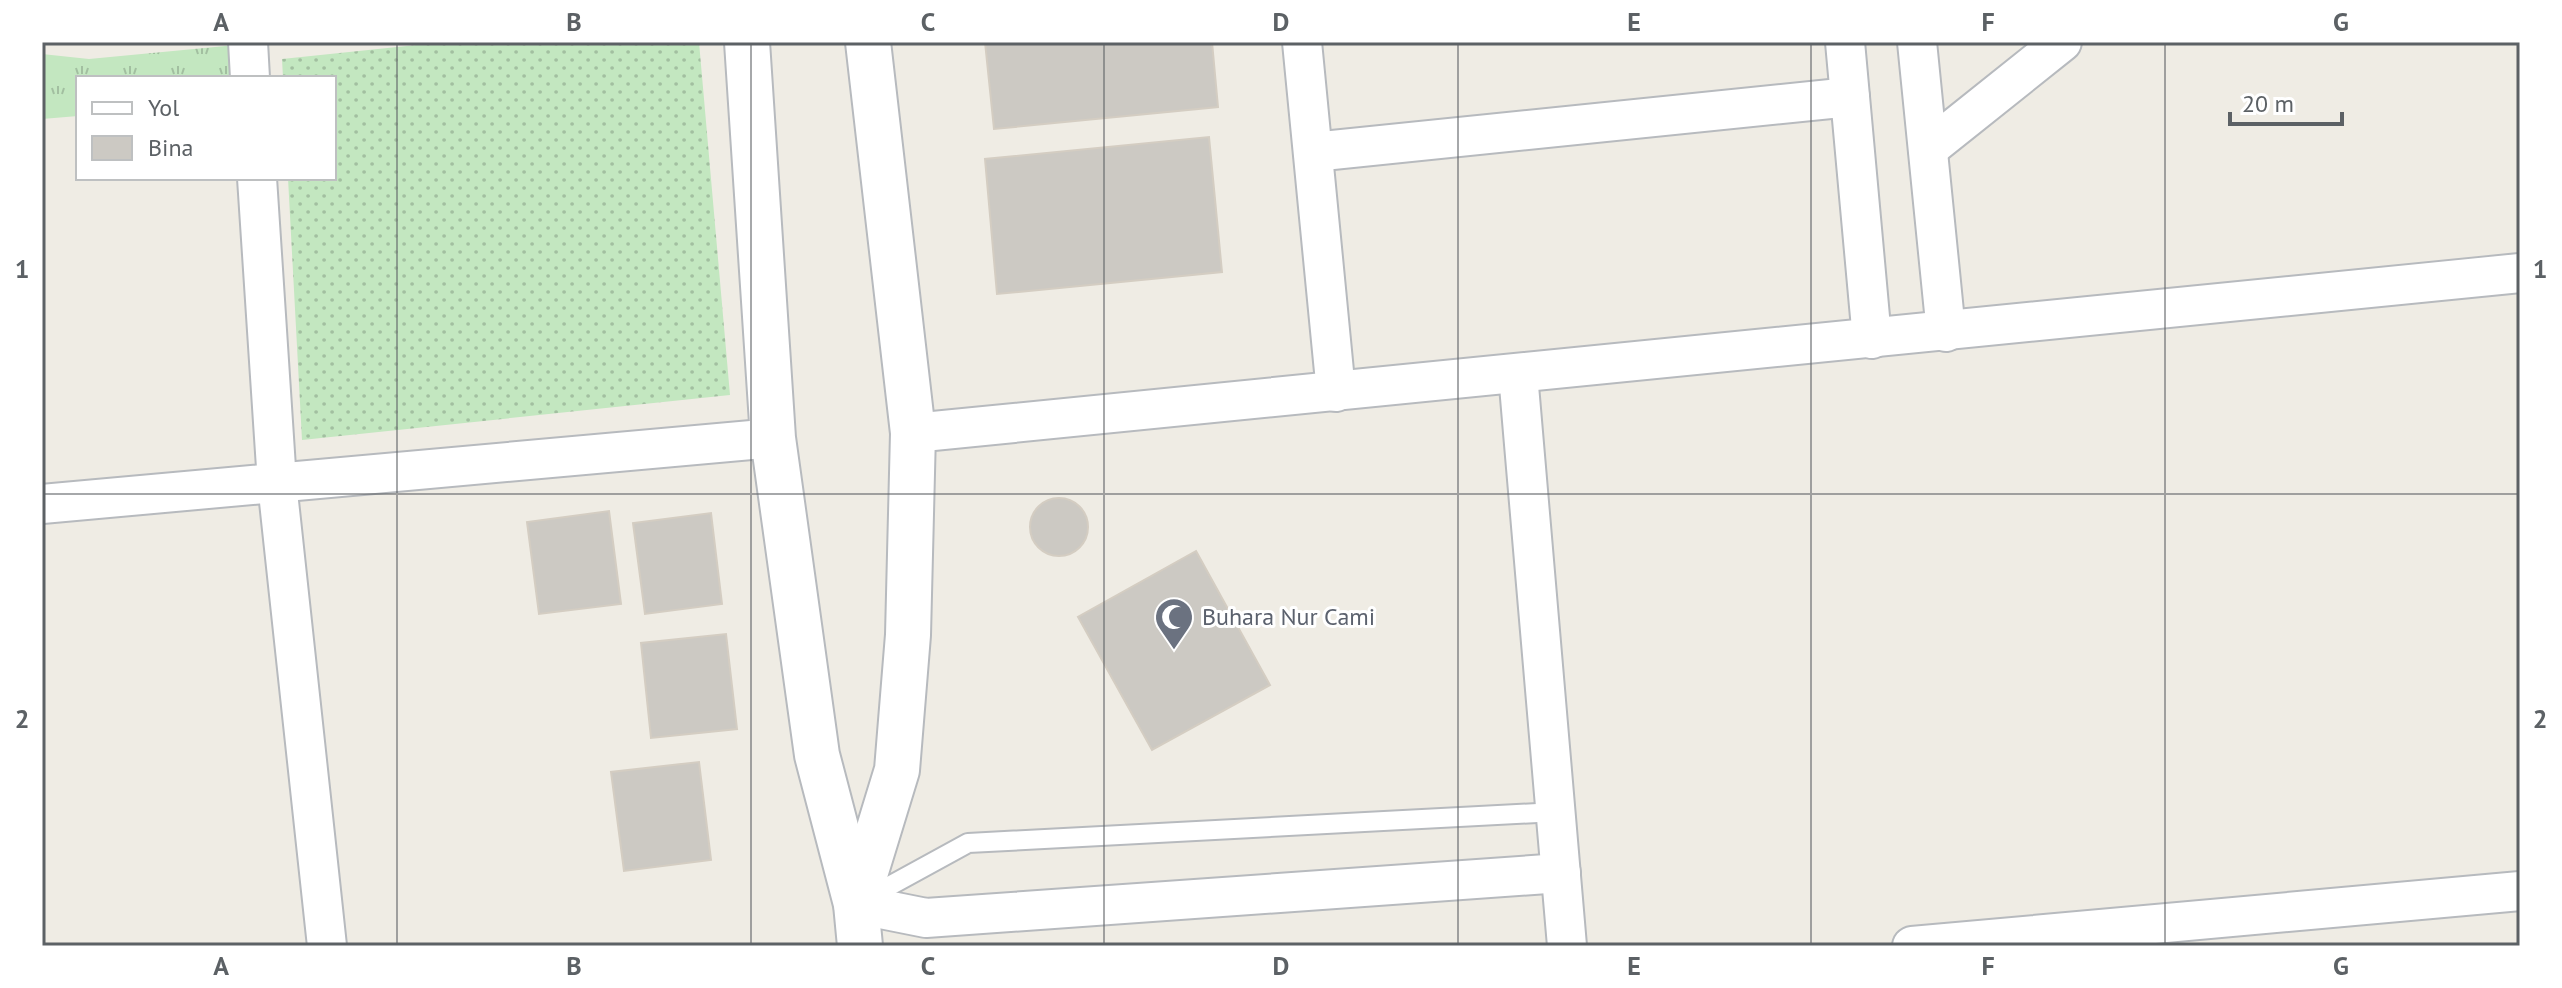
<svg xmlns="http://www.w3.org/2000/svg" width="2562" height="988" font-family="'PT Sans',sans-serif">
	<defs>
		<pattern id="grass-dots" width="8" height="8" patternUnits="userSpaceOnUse" patternTransform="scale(2)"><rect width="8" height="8" fill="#c3e7c0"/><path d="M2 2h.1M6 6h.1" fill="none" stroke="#a2bfa0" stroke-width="1.8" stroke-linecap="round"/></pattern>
		<pattern id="park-tufts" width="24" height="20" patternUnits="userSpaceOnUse" patternTransform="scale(2)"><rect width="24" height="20" fill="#c3e7c0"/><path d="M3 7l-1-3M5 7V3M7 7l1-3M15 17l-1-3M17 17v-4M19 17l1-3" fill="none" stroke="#a2bfa0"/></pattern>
	</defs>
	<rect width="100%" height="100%" fill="#efece4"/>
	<path fill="url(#grass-dots)" d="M445,42H699L730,395L302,440L288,178H334V78H283L282,59Z"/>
	<path fill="url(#park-tufts)" d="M236,45L241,78H78V116L42,119V54L89,59Z"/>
	<g fill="#ccc9c3" stroke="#d4cdc2" stroke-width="2">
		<path d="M985,42H1212L1218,107L994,129Z"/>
		<path d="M1209,137L1222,272L997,294L985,159Z"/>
		<circle cx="1059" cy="527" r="29"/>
		<path d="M609,511L621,604L539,614L527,522Z"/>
		<path d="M711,513L722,604L645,614L633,523Z"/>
		<path d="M1196,551L1270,685L1152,750L1078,617Z"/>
		<path d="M726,634L737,729L651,738L641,643Z"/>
		<path d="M699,762L711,860L624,871L611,772Z"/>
	</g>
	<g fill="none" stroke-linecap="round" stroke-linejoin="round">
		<defs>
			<path id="service" d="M862,901L968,843L1556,812"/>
			<g id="minor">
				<path d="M248,42L250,78"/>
				<path d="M1302,42L1336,392"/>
				<path d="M1845,42L1872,339"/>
				<path d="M1917,42L1946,332"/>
				<path d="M1928,149L2062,42"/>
				<path d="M1313,152L1850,97"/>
				<path d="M257,178L277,483L327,946"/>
				<path d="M1518,374L1567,946"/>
				<path d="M913,433L2520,273"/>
				<path d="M42,504L773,438"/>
				<path d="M856,904L926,918L1561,873"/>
				<path d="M1912,946L2520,891"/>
			</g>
			<g id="tertiary">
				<path d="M747,42L773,438L817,755L856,904L860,946"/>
				<path d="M856,904L897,770L908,635L913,433L868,42"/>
			</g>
		</defs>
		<use href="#service" stroke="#b7babe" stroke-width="22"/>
		<use href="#minor" stroke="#b7babe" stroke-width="42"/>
		<use href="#tertiary" stroke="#b7babe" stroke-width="48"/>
		<use href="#service" stroke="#fff" stroke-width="18"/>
		<use href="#minor" stroke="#fff" stroke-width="38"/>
		<use href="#tertiary" stroke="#fff" stroke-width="44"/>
	</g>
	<path fill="none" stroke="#5c6165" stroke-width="2" stroke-opacity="0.55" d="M397,42V946M751,42V946M1104,42V946M1458,42V946M1811,42V946M2165,42V946M42,494H2520"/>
	<defs>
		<symbol id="mosque-pin" viewBox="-11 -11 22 30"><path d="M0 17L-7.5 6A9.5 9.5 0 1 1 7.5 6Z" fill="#6b7280" stroke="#fff"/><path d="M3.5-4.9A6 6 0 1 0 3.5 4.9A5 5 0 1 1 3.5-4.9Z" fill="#fff"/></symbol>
	</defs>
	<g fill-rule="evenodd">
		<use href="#mosque-pin" x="1152" y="595" width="44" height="60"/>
	</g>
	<g text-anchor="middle" stroke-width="6" stroke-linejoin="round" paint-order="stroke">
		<g font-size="24" fill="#5b616d" stroke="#fff" text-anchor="start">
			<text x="1202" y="625">Buhara Nur Cami</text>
		</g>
	</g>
	<rect width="2562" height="988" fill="none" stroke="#ffffff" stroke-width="88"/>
	<rect x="76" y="76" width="260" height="104" fill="#ffffff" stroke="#bec0c1" stroke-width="2"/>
	<rect x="92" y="102" width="40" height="12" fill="#ffffff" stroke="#bec0c1" stroke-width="2"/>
	<text x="148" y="116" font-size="24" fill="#5c6165">Yol</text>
	<rect x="92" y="136" width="40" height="24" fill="#ccc9c3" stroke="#bec0c1" stroke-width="2"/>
	<text x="148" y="156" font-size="24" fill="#5c6165">Bina</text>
	<path d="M2230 112v12h112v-12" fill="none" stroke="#5c6165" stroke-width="4"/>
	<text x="2242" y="112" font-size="24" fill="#5c6165" stroke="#ffffff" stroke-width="6" paint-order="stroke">20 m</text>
	<rect x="44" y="44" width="2474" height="900" fill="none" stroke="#5c6165" stroke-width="3"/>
	<g font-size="26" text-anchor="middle" font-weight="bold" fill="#5c6165">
		<text x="221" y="31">A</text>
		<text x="574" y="31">B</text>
		<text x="928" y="31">C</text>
		<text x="1281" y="31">D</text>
		<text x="1634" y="31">E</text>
		<text x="1988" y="31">F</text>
		<text x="2341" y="31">G</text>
		<text x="22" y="278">1</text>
		<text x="2540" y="278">1</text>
		<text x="22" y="728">2</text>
		<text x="2540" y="728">2</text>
		<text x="221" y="975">A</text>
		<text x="574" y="975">B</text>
		<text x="928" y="975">C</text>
		<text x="1281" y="975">D</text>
		<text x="1634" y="975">E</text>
		<text x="1988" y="975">F</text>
		<text x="2341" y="975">G</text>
	</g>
</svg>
